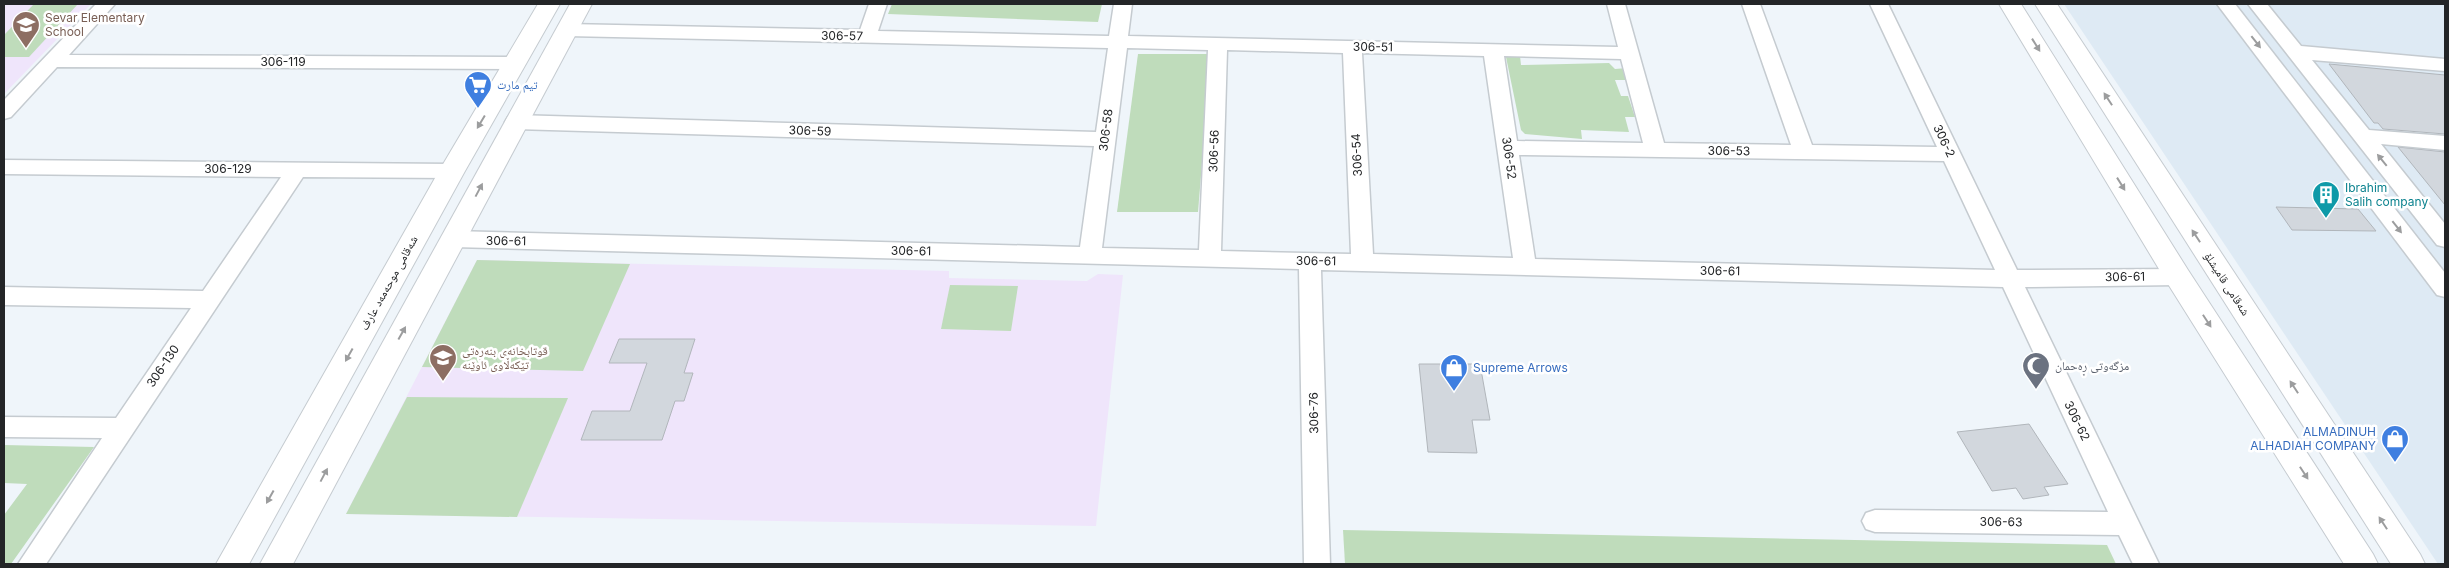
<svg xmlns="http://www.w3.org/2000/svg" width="2449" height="568" font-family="Inter,'Noto Naskh Arabic',sans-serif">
	<rect width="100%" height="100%" fill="#eff5fa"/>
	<path fill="#deeaf4" d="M2064,4H2445V564H2438Z"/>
	<g fill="#efe5fb">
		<path d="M4,4H91L4,94Z"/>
		<path d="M477,260L949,271V278L1087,281L1098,274L1123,275L1096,526L346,514Z"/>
	</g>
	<g fill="#bfdcbb">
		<path d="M34,4H78L29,57H4V35Z"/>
		<path d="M892,4H1102L1098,22L888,14Z"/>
		<path d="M1138,54H1211L1198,212H1117Z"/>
		<path d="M1520,56L1521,65L1609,63L1615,69L1627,68L1629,80H1615L1621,96H1628L1635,117H1625L1629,132L1581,130L1582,139L1525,134L1521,130L1506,57Z"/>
		<path d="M477,260L630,264L583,371L422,367Z"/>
		<path d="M950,285L1018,286L1011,331L941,329Z"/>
		<path d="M407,397L568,398L517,517L346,514Z"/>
		<path d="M4,445L94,447L11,564H4V515L27,484L4,483Z"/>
		<path d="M1343,530L2107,545L2116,564H1345Z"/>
	</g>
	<g fill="#d2d7dd" stroke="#b1b6bb">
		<path d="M2329,64L2445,75V134L2383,129L2378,123H2374Z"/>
		<path d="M2398,147L2445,152V205Z"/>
		<path d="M2276,207L2358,209L2376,231L2292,230Z"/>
		<path d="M619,339H695L684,373H693L684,401H675L662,440H581L592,411H630L647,363H609Z"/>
		<path d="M1419,364H1480L1490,420H1472L1477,453L1428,452Z"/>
		<path d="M2029,424L2068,484L2044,487L2049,495L2023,499L2016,488L1992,491L1957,432Z"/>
	</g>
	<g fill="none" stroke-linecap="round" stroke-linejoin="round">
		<defs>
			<g id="street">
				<path d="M96,4H115L69,55L515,57L522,59L525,63L522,67L515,69L57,67L11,117L4,119V100Z"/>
				<path d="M869,4H887L878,31L1109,36L1114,4H1132L1128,36L1618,47L1607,4H1625L1664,143L1791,145L1742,4H1760L1812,145L1937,147L1870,4H1888L2017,270L2178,269L2186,271L2189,277L2186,283L2178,285L2025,287L2159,564H2133L2119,535L1875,532L1866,529L1862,521L1866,513L1875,510L2108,512L2003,287L1321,270L1330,564H1304L1299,269L453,247L445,245L442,239L445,233L453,231L1080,247L1094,146L515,129L508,127L505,122L508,117L515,115L1096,132L1108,48L567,36L560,34L558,30L560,26L567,24L860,30ZM1127,48L1208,50L1199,250L1102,248ZM1227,50L1343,53L1351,254L1221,251ZM1362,53L1484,56L1513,258L1373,254ZM1504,56L1621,59L1643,143L1517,141ZM1519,155L1944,161L1995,270L1535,259Z"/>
				<path d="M2217,4H2235L2445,273V297L2437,295Z"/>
				<path d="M2248,4H2267L2301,46L2445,59V71L2312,60L2369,130L2445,136V150L2381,144L2445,224V247L2437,245Z"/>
				<path d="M4,160L452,164L459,166L462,171L459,176L452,178L303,177L46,564H18L102,438L4,437V417L116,418L191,308L4,305V287L203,291L281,177L4,174Z"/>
			</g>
			<g id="secondary">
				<path d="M538,4H560L465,171L249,564H216L439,171Z"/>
				<path d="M570,4H592L293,564H260Z"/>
				<path d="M1999,4H2021L2188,270L2373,554L2378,564H2344L2168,284Z"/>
				<path d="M2035,4H2057L2420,554L2425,564H2391Z"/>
			</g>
		</defs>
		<use href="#street" stroke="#c5cbd0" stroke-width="3"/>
		<use href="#secondary" stroke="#c5cbd0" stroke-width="2"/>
		<use href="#street" fill="#fff" fill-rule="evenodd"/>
		<use href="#secondary" fill="#fff" fill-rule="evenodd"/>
	</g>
	<defs><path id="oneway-solid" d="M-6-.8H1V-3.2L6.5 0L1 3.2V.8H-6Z" transform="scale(1.25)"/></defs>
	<g fill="#9c9d9e">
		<use href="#oneway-solid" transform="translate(2256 42) rotate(52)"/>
		<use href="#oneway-solid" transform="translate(2036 45) rotate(58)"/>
		<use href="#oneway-solid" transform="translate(2108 99) rotate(-123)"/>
		<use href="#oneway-solid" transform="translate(481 122) rotate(121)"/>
		<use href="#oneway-solid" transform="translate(2382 160) rotate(-129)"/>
		<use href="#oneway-solid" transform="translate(2121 184) rotate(58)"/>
		<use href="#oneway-solid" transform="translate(479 190) rotate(-62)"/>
		<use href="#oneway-solid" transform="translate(2397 227) rotate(52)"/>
		<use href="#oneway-solid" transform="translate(2196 236) rotate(-123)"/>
		<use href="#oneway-solid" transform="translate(2207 321) rotate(57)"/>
		<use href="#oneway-solid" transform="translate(402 333) rotate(-61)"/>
		<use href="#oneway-solid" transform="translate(349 355) rotate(119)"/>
		<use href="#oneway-solid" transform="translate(2294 387) rotate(-123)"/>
		<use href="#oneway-solid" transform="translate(2304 473) rotate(57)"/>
		<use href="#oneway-solid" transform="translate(324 475) rotate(-62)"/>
		<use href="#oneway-solid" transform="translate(270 497) rotate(119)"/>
		<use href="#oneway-solid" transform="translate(2383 523) rotate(-123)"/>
	</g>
	<defs>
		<symbol id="school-pin" viewBox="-11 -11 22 30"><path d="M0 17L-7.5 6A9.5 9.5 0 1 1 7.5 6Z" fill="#8d6e63" stroke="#fff"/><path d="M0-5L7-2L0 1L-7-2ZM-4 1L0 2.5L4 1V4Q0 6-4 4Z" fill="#fff"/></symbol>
		<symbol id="supermarket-pin" viewBox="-11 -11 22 30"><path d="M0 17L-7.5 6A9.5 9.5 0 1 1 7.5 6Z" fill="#3f7fe0" stroke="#fff"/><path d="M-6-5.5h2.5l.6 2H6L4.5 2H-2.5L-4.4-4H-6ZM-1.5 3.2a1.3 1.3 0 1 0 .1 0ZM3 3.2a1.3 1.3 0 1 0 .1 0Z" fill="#fff"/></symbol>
		<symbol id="building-pin" viewBox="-11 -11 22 30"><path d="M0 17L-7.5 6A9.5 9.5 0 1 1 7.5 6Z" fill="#0f9aa8" stroke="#fff"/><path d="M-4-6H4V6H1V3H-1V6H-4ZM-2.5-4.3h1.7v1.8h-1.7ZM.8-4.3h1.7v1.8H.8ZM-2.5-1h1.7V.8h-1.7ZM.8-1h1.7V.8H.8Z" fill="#fff"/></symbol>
		<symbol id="mosque-pin" viewBox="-11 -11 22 30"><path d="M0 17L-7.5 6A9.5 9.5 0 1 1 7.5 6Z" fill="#6b7280" stroke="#fff"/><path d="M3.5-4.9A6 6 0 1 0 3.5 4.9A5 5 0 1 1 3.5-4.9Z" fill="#fff"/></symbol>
		<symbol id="shop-pin" viewBox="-11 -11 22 30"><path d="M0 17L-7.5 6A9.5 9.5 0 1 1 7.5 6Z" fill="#3f7fe0" stroke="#fff"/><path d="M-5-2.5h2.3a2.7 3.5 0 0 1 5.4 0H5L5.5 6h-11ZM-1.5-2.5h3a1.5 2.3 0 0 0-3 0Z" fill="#fff"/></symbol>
	</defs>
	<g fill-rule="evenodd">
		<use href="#school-pin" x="10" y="9" width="32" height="43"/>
		<use href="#supermarket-pin" x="462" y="69" width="32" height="43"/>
		<use href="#building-pin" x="2310" y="179" width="32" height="43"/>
		<use href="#school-pin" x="427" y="342" width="32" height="43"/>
		<use href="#mosque-pin" x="2020" y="350" width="32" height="43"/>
		<use href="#shop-pin" x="1438" y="352" width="32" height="43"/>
		<use href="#shop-pin" x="2379" y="423" width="32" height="43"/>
	</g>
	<g text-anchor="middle" stroke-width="5" stroke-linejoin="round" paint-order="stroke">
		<g font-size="12" fill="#785e54" stroke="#fff" text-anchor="start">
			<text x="45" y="22">Sevar Elementary<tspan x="45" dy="14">School</tspan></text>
			<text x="462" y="355">قوتابخانەی بنەڕەتی<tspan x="462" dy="14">تێکەڵاوی ئاوێنە</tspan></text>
		</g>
		<g font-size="12" fill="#232527" stroke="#fff">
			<text transform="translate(842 36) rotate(1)" y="4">306-57</text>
			<text transform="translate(1373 47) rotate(1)" y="4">306-51</text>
			<text x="283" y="66">306-119</text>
			<text transform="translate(1106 130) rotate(-83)" y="4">306-58</text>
			<text transform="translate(810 131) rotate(2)" y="4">306-59</text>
			<text transform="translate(1944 141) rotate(65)" y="4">306-2</text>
			<text transform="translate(1214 151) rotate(-88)" y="4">306-56</text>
			<text transform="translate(1729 151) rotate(1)" y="4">306-53</text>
			<text transform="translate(1357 155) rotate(-93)" y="4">306-54</text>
			<text transform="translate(1509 158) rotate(82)" y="4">306-52</text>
			<text x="228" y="173">306-129</text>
			<text transform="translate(506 241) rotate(1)" y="4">306-61</text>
			<text transform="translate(911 251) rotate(1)" y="4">306-61</text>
			<text transform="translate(1316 261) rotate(1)" y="4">306-61</text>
			<text transform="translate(1720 271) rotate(1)" y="4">306-61</text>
			<text transform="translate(2125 277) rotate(-1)" y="4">306-61</text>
			<text transform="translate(389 283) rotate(-61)" y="4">شەقامی موحەمەد عارف</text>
			<text transform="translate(2227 284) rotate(57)" y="4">شەقامی قامیشلۆ</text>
			<text transform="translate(163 366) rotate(-56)" y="4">306-130</text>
			<text transform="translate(1314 413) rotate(-91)" y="4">306-76</text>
			<text transform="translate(2077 421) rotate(64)" y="4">306-62</text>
			<text transform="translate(2001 522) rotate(1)" y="4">306-63</text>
		</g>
		<g font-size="12" fill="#366cbe" stroke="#fff" text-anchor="start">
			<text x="497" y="89">تيم مارت</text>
			<text x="1473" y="372">Supreme Arrows</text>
			<text x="2376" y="436" text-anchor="end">ALMADINUH<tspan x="2376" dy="14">ALHADIAH COMPANY</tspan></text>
		</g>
		<g font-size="12" fill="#0d838f" stroke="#fff" text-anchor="start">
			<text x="2345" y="192">Ibrahim<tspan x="2345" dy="14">Salih company</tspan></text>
		</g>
		<g font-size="12" fill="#5b616d" stroke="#fff" text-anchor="start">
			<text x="2055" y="370">مزگەوتی ڕەحمان</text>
		</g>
	</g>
	<rect width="2449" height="568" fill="none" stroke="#232527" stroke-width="10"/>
</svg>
